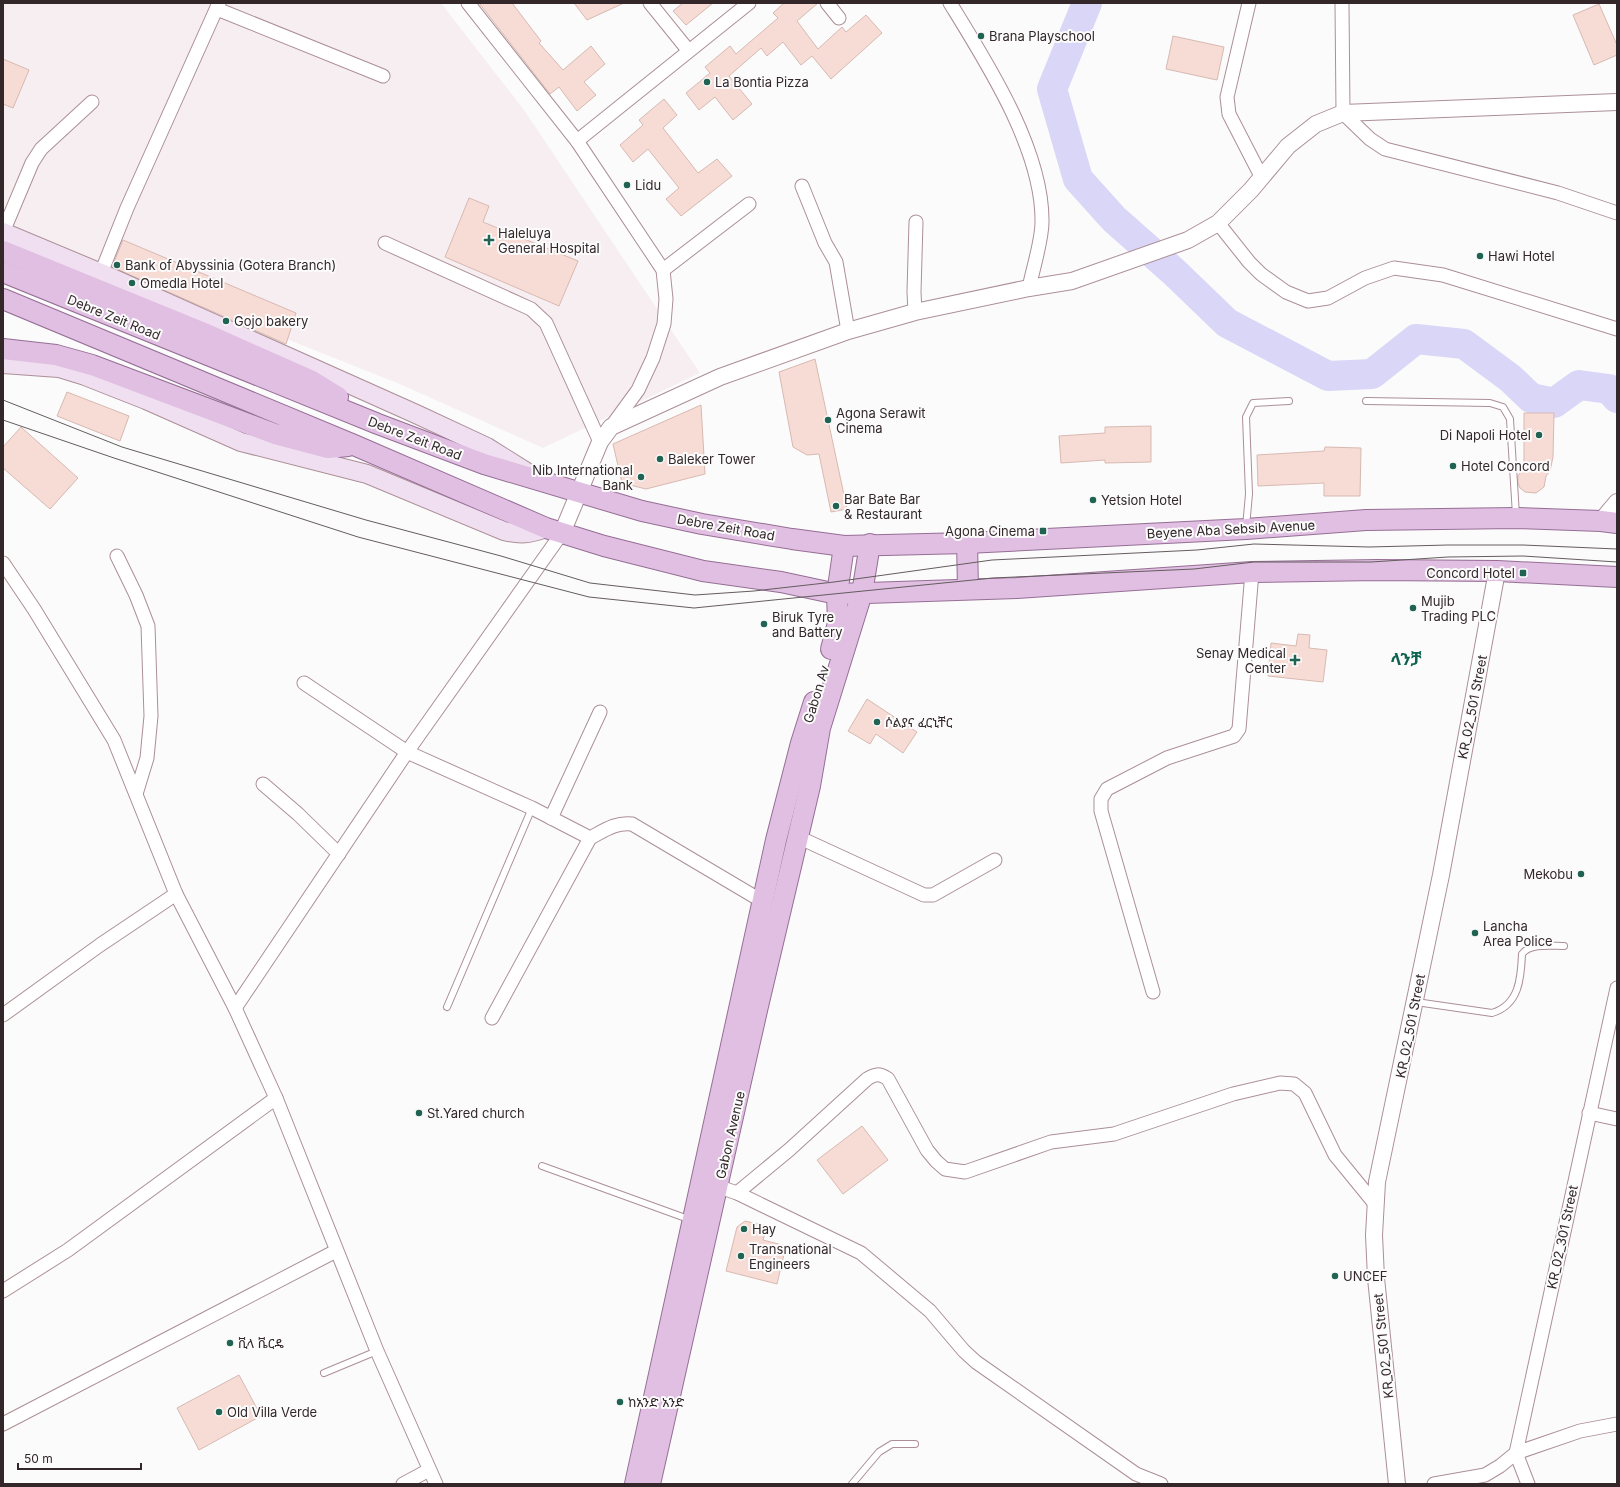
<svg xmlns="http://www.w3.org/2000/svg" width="1620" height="1487" font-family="Inter,'Noto Sans Ethiopic',sans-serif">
	<rect width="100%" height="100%" fill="#fbfbfb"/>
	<path fill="#f7eef1" d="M3,3H441L524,110L700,373L543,448L402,385L3,226Z"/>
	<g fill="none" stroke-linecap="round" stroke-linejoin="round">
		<path stroke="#d9d6f7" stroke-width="30" d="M1087,3L1052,89L1078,179L1114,219L1174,272L1227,323L1328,376L1372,374L1416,339L1464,344L1510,378L1531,398L1554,403L1579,385L1609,389L1617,398"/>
	</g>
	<g fill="#f7dcd6" stroke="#d7b9b1">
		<path d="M479,3H512L541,41L539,43L563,70L591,46L605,64L584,82L596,95L577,111L559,87L550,94Z"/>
		<path d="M574,3H624L587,20Z"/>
		<path d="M683,3H713L686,25L673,11Z"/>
		<path d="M784,3H818L797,21L818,49L842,27L846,32L866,15L882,33L831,79L812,56L801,65L783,42L767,56L761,48L729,76L752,104L733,120L715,97L699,110L686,93L710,73L705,67L730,46L736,54L778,18L773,13Z"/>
		<path d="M1599,4L1617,45V55L1594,65L1573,15Z"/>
		<path d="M1173,36L1224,47L1217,80L1166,69Z"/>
		<path d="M3,59L29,70L13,108L3,104Z"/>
		<path d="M664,99L677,115L663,128L698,173L717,159L732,176L681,216L666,199L679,188L648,149L633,162L620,145L643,125L639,120Z"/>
		<path d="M469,198L489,206L483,222L578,261L559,306L445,257Z"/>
		<path d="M123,240L296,313L286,344L112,267Z"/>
		<path d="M815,359L847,509L831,512L819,454L807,455L793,447L779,372Z"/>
		<path d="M67,392L129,416L120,441L57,416Z"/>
		<path d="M701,405L705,474L646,489L622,483L613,444Z"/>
		<path d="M1524,413H1554L1553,457L1550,471L1546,476L1544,487L1536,493L1525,492L1520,488L1518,483V476L1524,467Z"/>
		<path d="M1151,426V462L1105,463V460L1061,463L1059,436L1105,433V427Z"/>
		<path d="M21,427L78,478L50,509L3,468V447Z"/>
		<path d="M1325,447L1361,448L1360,496H1324V483L1258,486L1257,455L1324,451Z"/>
		<path d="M1298,634L1310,635L1309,648L1327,650L1323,682L1268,676L1271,643L1296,646Z"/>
		<path d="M867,699L917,732L903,753L876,734L870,744L848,731Z"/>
		<path d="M862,1126L888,1160L843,1194L817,1160Z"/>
		<path d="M745,1221L767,1226L763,1240L786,1246L777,1284L726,1271L737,1227Z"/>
		<path d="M239,1375L261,1416L199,1450L177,1408Z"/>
	</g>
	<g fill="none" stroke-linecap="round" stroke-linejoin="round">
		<defs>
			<g id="service">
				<path d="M1366,401L1490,403L1503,407L1510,419L1516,515"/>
				<path d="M1246,527L1249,494L1246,417L1253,403L1289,401"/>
				<path d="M1416,1002L1492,1013C1519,1005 1521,979 1522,954C1530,943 1551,946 1564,946"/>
				<path d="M447,1007L532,808"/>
				<path d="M542,1166L691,1220"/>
				<path d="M324,1373L377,1351"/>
				<path d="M852,1484L879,1452L892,1444H915"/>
			</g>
			<g id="minor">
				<path d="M468,3L577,141L663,270L666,299L664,324L653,358L638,390L611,427"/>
				<path d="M650,3L688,50"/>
				<path d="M827,3L839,18"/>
				<path d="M950,3C987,63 1043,150 1042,222C1042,241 1033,268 1029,288"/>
				<path d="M1249,3L1227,97L1229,114L1262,178"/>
				<path d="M1342,3L1343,113L1370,139L1385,149L1558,193L1617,213"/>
				<path d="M217,9L383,76"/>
				<path d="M577,141L749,3"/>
				<path d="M802,186L825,243L836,262L848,331"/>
				<path d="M1218,223L1249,262L1261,274L1286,292L1308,301L1328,298L1365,278L1394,268L1443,275L1617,329"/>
				<path d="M3,232L32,163L41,149L92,102"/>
				<path d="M385,243L531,309L546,323L600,442"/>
				<path d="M663,270L749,204"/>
				<path d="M101,273L127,208L219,3"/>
				<path d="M915,312L914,292L916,222"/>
				<path d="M117,556L136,595L148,626L151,716L147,758L136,794"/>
				<path d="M3,563L34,609L114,740L176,894L235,1008L276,1098L377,1351L436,1484"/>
				<path d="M304,683L407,752L532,808L590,838C605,830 616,822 632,824L762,901"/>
				<path d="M263,784L298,814L339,854"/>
				<path d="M551,818L600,712"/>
				<path d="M798,837L924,895H933L995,860"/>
				<path d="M1153,992L1101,811V799L1107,789L1167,758L1234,736L1239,729L1252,572"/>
				<path d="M235,1008L407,752L562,533"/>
				<path d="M3,1015L100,945L176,894"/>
				<path d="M492,1018L590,838"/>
				<path d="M1589,1113L1617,1119"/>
				<path d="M711,1184L737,1193L861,1253L930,1311L964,1351L976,1362L1136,1474L1161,1484"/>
				<path d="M737,1193L789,1150L867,1079C875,1074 879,1073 888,1079L927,1150L936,1161L945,1169L965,1172L1051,1142L1114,1134L1233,1094L1280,1083L1294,1084L1305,1093L1335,1155L1375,1204"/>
				<path d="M3,1291L68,1250L276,1098"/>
				<path d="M3,1424L336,1251"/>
				<path d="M403,1484L429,1470"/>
				<path d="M1434,1484L1485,1475L1500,1466L1516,1453L1580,1431L1617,1424"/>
				<path d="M1528,1484L1516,1453L1617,988"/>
			</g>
			<g id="tertiary">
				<path d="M1601,521L1617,502"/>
				<path d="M562,533L600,442L611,427L720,377L848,331L915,312L1029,288L1072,281L1188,240L1218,223L1251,190L1288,146L1316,124L1343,113L1617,102"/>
				<path d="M1397,1484L1376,1278L1374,1235L1377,1182L1441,875L1497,571"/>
			</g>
			<g id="secondary">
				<path d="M3,232L101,273L416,414L487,447L530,474"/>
				<path d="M3,364L59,368L85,376L146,400L241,442L367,474L504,531C520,535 530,534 546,528"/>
			</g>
			<g id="primary">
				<path d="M3,251L204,333L312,381L338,397"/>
				<path d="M3,272L378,424L484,464L642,511L702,524L792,539L844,546L967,543L1246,529L1366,520L1516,518L1601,521L1617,523"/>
				<path d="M3,299L354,445L546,528L604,546L703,571L781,582L837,594L1017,588L1252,572L1377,570L1497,571L1617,577"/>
				<path d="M3,349L56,355L92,365L275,434L328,448L348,446"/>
				<path d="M967,543L968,588"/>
				<path d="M831,649L838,623L837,594L844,546"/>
				<path d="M635,1484L776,840L801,743L814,702"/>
				<path d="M650,1484L758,1006L810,786L820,728L862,593L870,544"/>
			</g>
		</defs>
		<use href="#service" stroke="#ac8f97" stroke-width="8"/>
		<use href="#minor" stroke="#ac8f97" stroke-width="15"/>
		<use href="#tertiary" stroke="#ac8f97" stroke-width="18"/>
		<use href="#secondary" stroke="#ac8f97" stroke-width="20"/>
		<use href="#primary" stroke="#966e95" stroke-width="22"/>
		<use href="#service" stroke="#fff" stroke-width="6"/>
		<use href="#minor" stroke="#fff" stroke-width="13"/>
		<use href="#tertiary" stroke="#fff" stroke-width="16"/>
		<use href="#secondary" stroke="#f0dff1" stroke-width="18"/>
		<use href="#primary" stroke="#e0bfe2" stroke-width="20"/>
		<g stroke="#655c5e" stroke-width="1">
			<path d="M3,400L122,447L366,520L501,556L590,583L695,595L754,591L834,582L992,560L1197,550L1254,544L1369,547L1448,545H1523L1617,549"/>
			<path d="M3,420L114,458L358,537L589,597L694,608L993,578L1194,569L1254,562H1371L1448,557L1523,556L1617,562"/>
		</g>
	</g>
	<g fill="#216352" stroke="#fbfbfb" stroke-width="1.5">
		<circle cx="981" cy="36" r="4"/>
		<circle cx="707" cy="82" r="4"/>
		<circle cx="627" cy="185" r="4"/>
		<path d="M487 234h4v4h4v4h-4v4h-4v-4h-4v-4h4z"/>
		<circle cx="1480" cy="256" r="4"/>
		<circle cx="117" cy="265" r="4"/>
		<circle cx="132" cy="283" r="4"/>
		<circle cx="226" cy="321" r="4"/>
		<circle cx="828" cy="420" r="4"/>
		<circle cx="1539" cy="435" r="4"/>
		<circle cx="660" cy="459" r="4"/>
		<circle cx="1453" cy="466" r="4"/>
		<circle cx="641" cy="477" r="4"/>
		<circle cx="1093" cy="500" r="4"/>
		<circle cx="836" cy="506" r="4"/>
		<rect x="1039" y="527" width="8" height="8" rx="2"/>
		<rect x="1519" y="569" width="8" height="8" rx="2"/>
		<circle cx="1413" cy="608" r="4"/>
		<circle cx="764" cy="624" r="4"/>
		<path d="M1293 654h4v4h4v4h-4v4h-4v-4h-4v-4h4z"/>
		<circle cx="877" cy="722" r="4"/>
		<circle cx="1581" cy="874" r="4"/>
		<circle cx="1475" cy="933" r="4"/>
		<circle cx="419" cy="1113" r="4"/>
		<circle cx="744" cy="1229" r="4"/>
		<circle cx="741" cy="1256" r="4"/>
		<circle cx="1335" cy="1276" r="4"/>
		<circle cx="230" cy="1343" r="4"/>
		<circle cx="620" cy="1402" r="4"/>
		<circle cx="219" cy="1412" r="4"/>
	</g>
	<g text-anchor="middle" stroke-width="4" stroke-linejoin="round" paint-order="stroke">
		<g font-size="13" fill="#33272a" stroke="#fbfbfb" text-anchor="start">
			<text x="989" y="41">Brana Playschool</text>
			<text x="715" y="87">La Bontia Pizza</text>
			<text x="635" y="190">Lidu</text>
			<text x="498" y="238">Haleluya<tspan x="498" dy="15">General Hospital</tspan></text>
			<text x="1488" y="261">Hawi Hotel</text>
			<text x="125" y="270">Bank of Abyssinia (Gotera Branch)</text>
			<text x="140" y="288">Omedla Hotel</text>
			<text x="234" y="326">Gojo bakery</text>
			<text x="836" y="418">Agona Serawit<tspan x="836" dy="15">Cinema</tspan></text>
			<text x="1531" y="440" text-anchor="end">Di Napoli Hotel</text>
			<text x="668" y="464">Baleker Tower</text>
			<text x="1461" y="471">Hotel Concord</text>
			<text x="633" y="475" text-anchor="end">Nib International<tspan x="633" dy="15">Bank</tspan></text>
			<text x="844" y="504">Bar Bate Bar<tspan x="844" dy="15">&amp; Restaurant</tspan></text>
			<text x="1101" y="505">Yetsion Hotel</text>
			<text x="1035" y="536" text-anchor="end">Agona Cinema</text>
			<text x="1515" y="578" text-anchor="end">Concord Hotel</text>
			<text x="1421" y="606">Mujib<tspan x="1421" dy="15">Trading PLC</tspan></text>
			<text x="772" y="622">Biruk Tyre<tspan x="772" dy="15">and Battery</tspan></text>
			<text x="1286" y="658" text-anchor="end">Senay Medical<tspan x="1286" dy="15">Center</tspan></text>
			<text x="885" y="727">ሶልያና ፈርኒቸር</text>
			<text x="1573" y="879" text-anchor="end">Mekobu</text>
			<text x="1483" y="931">Lancha<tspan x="1483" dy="15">Area Police</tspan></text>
			<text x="427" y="1118">St.Yared church</text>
			<text x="752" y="1234">Hay</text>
			<text x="749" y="1254">Transnational<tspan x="749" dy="15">Engineers</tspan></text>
			<text x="1343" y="1281">UNCEF</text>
			<text x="238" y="1348">ቪላ ቬርዴ</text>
			<text x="628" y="1407">ከአንድ አንድ</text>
			<text x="227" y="1417">Old Villa Verde</text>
		</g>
		<g font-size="13" fill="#33272a" stroke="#fbfbfb">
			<text transform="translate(114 317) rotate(22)" y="5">Debre Zeit Road</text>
			<text transform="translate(415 438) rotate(21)" y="5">Debre Zeit Road</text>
			<text transform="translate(726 527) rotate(10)" y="5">Debre Zeit Road</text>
			<text transform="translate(1231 529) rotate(-3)" y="5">Beyene Aba Sebsib Avenue</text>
			<text transform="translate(816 694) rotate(-73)" y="5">Gabon Av</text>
			<text transform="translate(1472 707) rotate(-79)" y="5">KR_02_501 Street</text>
			<text transform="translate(1410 1026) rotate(-79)" y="5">KR_02_501 Street</text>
			<text transform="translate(730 1135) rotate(-77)" y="5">Gabon Avenue</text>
			<text transform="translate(1562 1237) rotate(-78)" y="5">KR_02_301 Street</text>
			<text transform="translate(1383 1346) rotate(-96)" y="5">KR_02_501 Street</text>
		</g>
		<g font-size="17" font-weight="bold" fill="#106250" stroke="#fbfbfb">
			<text x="1406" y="665">ላንቻ</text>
		</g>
	</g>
	<rect width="1620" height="1487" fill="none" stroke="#33272a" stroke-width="8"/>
	<path d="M18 1463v6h123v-6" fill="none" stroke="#33272a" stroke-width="2"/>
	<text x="24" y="1463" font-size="12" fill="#33272a" stroke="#fbfbfb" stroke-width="3" paint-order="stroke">50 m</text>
</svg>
